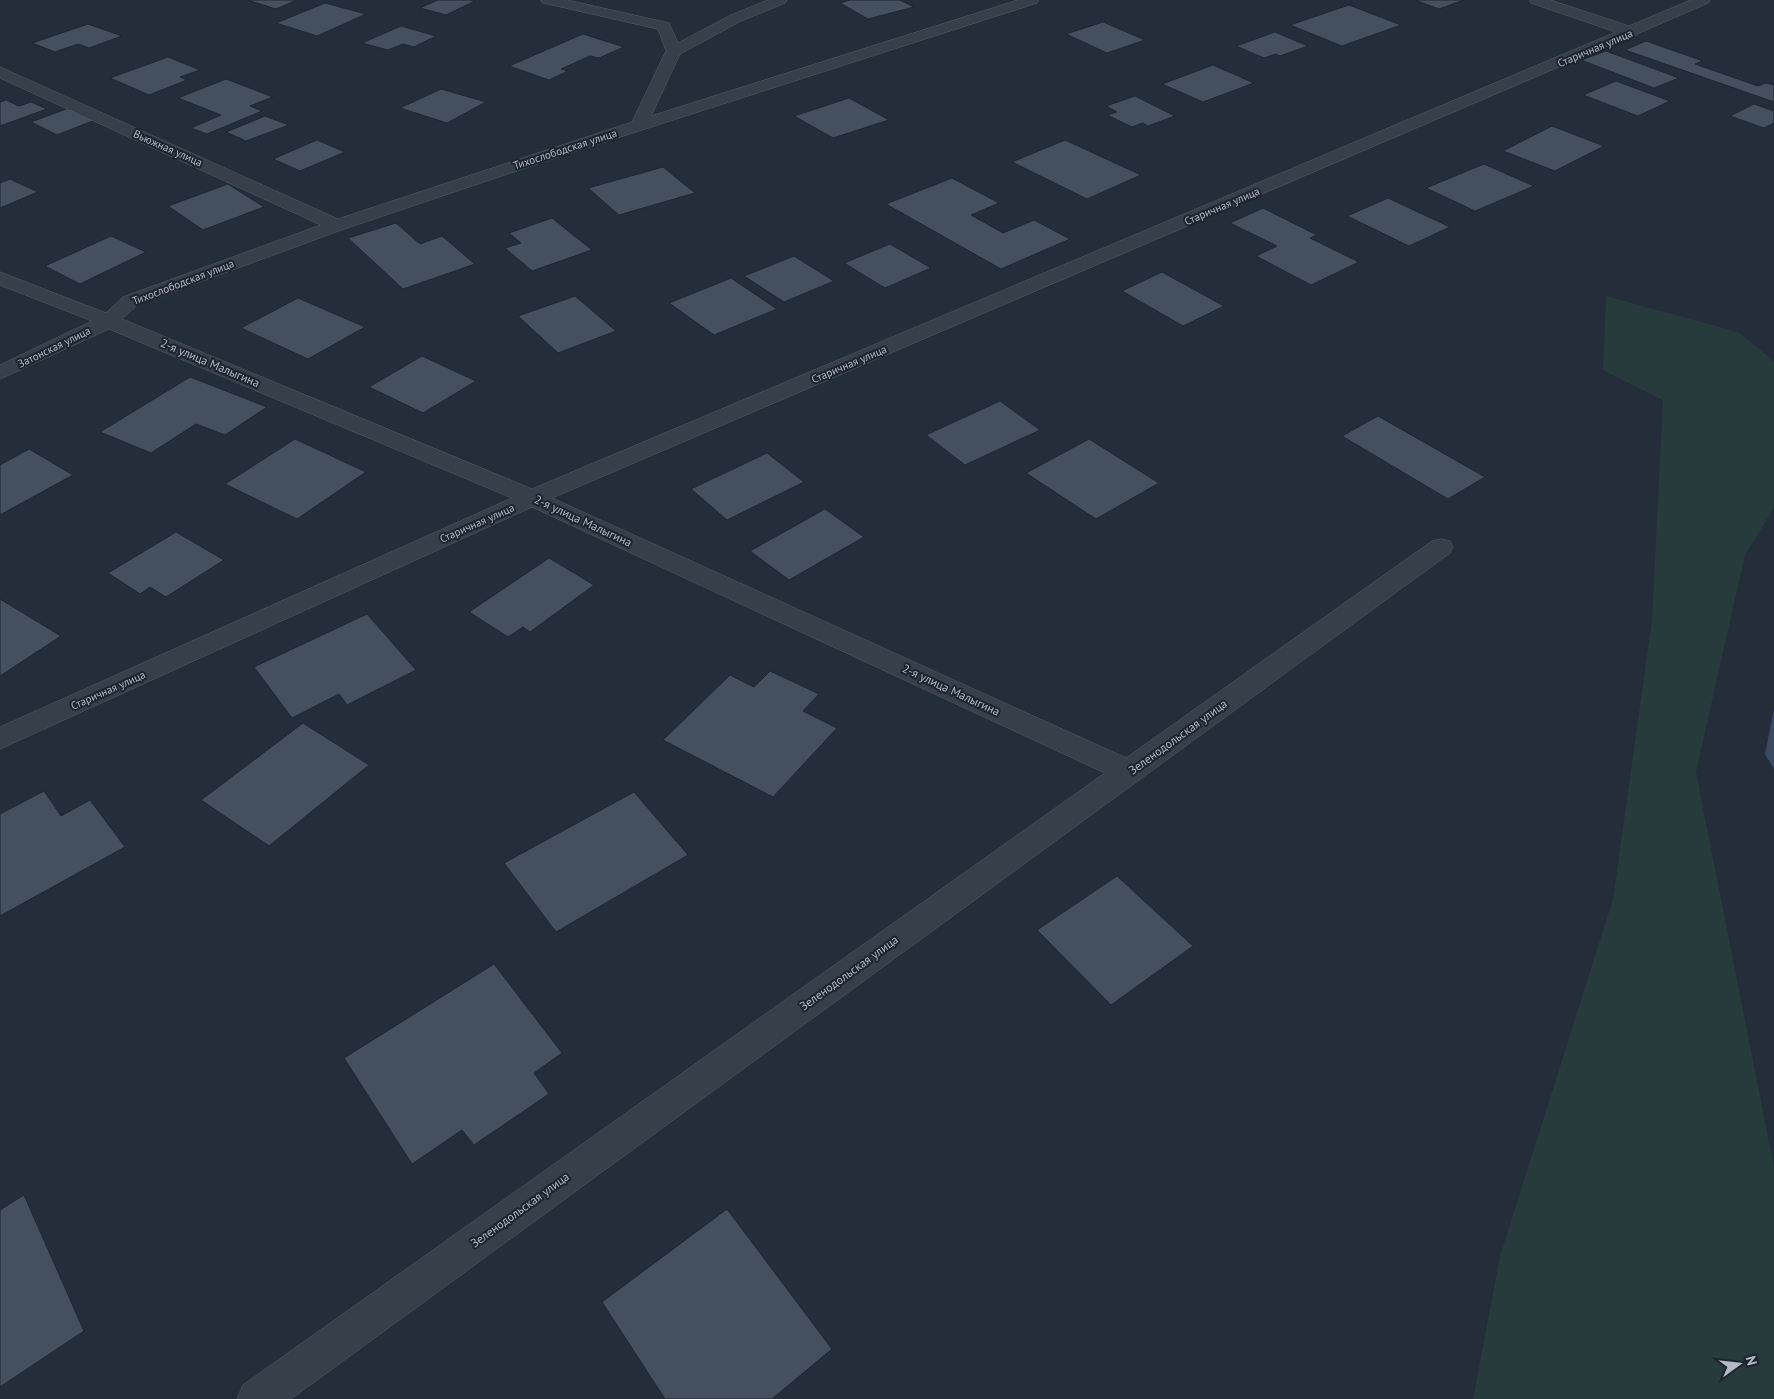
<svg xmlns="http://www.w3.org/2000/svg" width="1774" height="1399" font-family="'PT Sans',sans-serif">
	<rect width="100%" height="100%" fill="#242d3a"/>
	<path fill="#273a3c" d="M1606,296L1738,332L1774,361V508L1745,555L1696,772L1774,1167V1399H1473L1500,1256L1613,899L1652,620L1663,400L1603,370Z"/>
	<path fill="#3a4a62" d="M1774,709V769L1765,754Z"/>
	<g fill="#45505e" stroke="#1e2631">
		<path d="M247,0H297L276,9Z"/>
		<path d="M438,0H470L475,1L446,15L420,8Z"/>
		<path d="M850,0H900L914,7L868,19L840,3Z"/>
		<path d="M1415,0H1464L1439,9Z"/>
		<path d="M325,3L366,14L317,36L276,23Z"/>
		<path d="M1349,5L1401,25L1342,46L1290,25Z"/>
		<path d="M1103,22L1145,40L1107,53L1066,34Z"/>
		<path d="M88,24L122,36L89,48L78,44L55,52L32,43Z"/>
		<path d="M401,26L436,36L414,47L403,44L388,50L362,43Z"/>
		<path d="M1275,32L1308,46L1280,56L1276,54L1264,58L1236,46Z"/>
		<path d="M583,34L624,47L599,58L590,56L561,69L568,71L549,80L509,66Z"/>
		<path d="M1646,41L1703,61L1695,64L1758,86L1766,83L1774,85V102L1625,50Z"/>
		<path d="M1606,51L1679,78L1654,88L1581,60Z"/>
		<path d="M168,57L200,70L180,77L187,80L149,95L110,78Z"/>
		<path d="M1213,65L1254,83L1203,102L1162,84Z"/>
		<path d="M226,79L273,97L250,106L262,111L207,134L191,128L221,115L178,98Z"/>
		<path d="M1616,81L1670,101L1638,116L1583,95Z"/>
		<path d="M441,89L486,102L447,123L400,108Z"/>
		<path d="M1135,96L1175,116L1148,126L1143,123L1132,127L1107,115L1117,112L1106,106Z"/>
		<path d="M849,98L889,120L833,138L794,116Z"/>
		<path d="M6,100L19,106L31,102L47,109L0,126V102Z"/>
		<path d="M1754,104L1774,111V123L1764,128L1730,116Z"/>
		<path d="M69,108L95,120L57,135L31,122Z"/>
		<path d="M265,116L289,125L246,141L226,132Z"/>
		<path d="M1552,126L1604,146L1555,171L1503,151Z"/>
		<path d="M317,140L345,152L300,171L273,159Z"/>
		<path d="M1065,140L1141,175L1087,199L1012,162Z"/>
		<path d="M1484,164L1534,186L1475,211L1426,188Z"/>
		<path d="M663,167L695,193L619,215L588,188Z"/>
		<path d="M952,178L999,203L971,215L1003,233L1034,220L1070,239L1001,269L886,204Z"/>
		<path d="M10,179L38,192L0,208V183Z"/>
		<path d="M228,184L264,207L203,230L168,206Z"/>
		<path d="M1388,198L1450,227L1409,246L1347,216Z"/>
		<path d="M1263,208L1317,235L1310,238L1359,262L1311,285L1256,256L1277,246L1230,223Z"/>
		<path d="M552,218L592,250L532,271L505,248L521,243L509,233Z"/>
		<path d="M396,223L420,244L442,236L475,264L403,289L348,238Z"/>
		<path d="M111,236L146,252L80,284L45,266Z"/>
		<path d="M890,244L931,268L885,288L844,263Z"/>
		<path d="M794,256L834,281L784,302L744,276Z"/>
		<path d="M1162,272L1224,306L1183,326L1122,291Z"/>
		<path d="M731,278L777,309L714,335L669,303Z"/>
		<path d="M575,296L616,331L558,353L518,316Z"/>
		<path d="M298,298L365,327L308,359L241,328Z"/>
		<path d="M422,356L476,381L423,413L369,387Z"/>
		<path d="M190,377L267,407L225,435L196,424L151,453L100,432Z"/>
		<path d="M1000,401L1040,430L965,465L926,435Z"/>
		<path d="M1378,416L1485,477L1448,499L1342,436Z"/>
		<path d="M295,439L366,472L297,519L225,484Z"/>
		<path d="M1089,439L1159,483L1096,519L1026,473Z"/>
		<path d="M29,449L73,475L0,515V465Z"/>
		<path d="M767,453L804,482L727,520L691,489Z"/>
		<path d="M825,509L864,537L789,580L750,551Z"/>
		<path d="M176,532L224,560L166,597L150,587L140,594L108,573Z"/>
		<path d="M549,558L594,585L530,632L523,627L508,637L469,612Z"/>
		<path d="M0,599L61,636L0,676Z"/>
		<path d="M367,614L416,670L347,705L339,694L292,718L254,667Z"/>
		<path d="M770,671L819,694L803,711L837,728L773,797L663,740L730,675L754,687Z"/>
		<path d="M303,723L369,765L269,846L201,800Z"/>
		<path d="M44,791L61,816L90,800L125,847L0,916V814Z"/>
		<path d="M634,792L688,855L556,932L504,863Z"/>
		<path d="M1117,876L1193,946L1111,1005L1037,930Z"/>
		<path d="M494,964L562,1053L534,1073L549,1094L474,1145L462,1130L412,1164L344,1058Z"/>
		<path d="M24,1195L84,1331L0,1387V1210Z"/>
		<path d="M727,1209L832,1349L772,1399H665L602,1302Z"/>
	</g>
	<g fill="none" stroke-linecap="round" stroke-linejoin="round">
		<defs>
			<path id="street" d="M541,0H567L669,23L678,43L731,15L768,0H787L785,3L741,21L680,54L651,116L1018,0H1039L1037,3L561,156L344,229L137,305L122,319L532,489L1616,32L1531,3L1529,0H1550L1629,26L1691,0H1710L1708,3L1639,33L1637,35L1631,36L552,498L1126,758L1432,541L1441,539L1450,541L1453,547L1450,553L291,1399H237L243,1385L1105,773L532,507L0,749V727L512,498L109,329L0,379V365L92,321L0,285V272L106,313L123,297L321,225L0,78V67L338,219L632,122L666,51L658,29L548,4L543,3Z"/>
		</defs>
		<use href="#street" stroke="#555d68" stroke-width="1"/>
		<use href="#street" fill="#373f4a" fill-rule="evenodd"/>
	</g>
	<g text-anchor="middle" stroke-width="4" stroke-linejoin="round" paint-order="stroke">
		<g font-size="11" fill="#b3bac6" stroke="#1c242f">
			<text transform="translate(1595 48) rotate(-23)" y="4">Старичная улица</text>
			<text transform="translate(168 148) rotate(24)" y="4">Вьюжная улица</text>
			<text transform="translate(565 149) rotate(-18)" y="4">Тихослободская улица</text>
			<text transform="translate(1222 206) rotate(-23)" y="4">Старичная улица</text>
			<text transform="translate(183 282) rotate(-21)" y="4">Тихослободская улица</text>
			<text transform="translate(54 347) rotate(-26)" y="4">Затонская улица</text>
			<text transform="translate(849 364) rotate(-23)" y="4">Старичная улица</text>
			<text transform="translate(477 523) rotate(-24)" y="4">Старичная улица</text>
			<text transform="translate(108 690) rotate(-24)" y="4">Старичная улица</text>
		</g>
		<g font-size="12" fill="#b3bac6" stroke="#1c242f">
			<text transform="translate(210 363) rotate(23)" y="4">2-я улица Малыгина</text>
			<text transform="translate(583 521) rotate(25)" y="4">2-я улица Малыгина</text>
			<text transform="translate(951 690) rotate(25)" y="4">2-я улица Малыгина</text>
			<text transform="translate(1178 737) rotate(-36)" y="4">Зеленодольская улица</text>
			<text transform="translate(849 973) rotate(-36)" y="4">Зеленодольская улица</text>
			<text transform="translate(520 1210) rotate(-36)" y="4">Зеленодольская улица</text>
		</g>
	</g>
	<g transform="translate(1739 1364) rotate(75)" stroke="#1c242f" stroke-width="4" paint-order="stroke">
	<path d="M0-4L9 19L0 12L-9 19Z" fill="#b3bac6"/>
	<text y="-8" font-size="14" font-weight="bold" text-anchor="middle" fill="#b3bac6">N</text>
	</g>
</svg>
